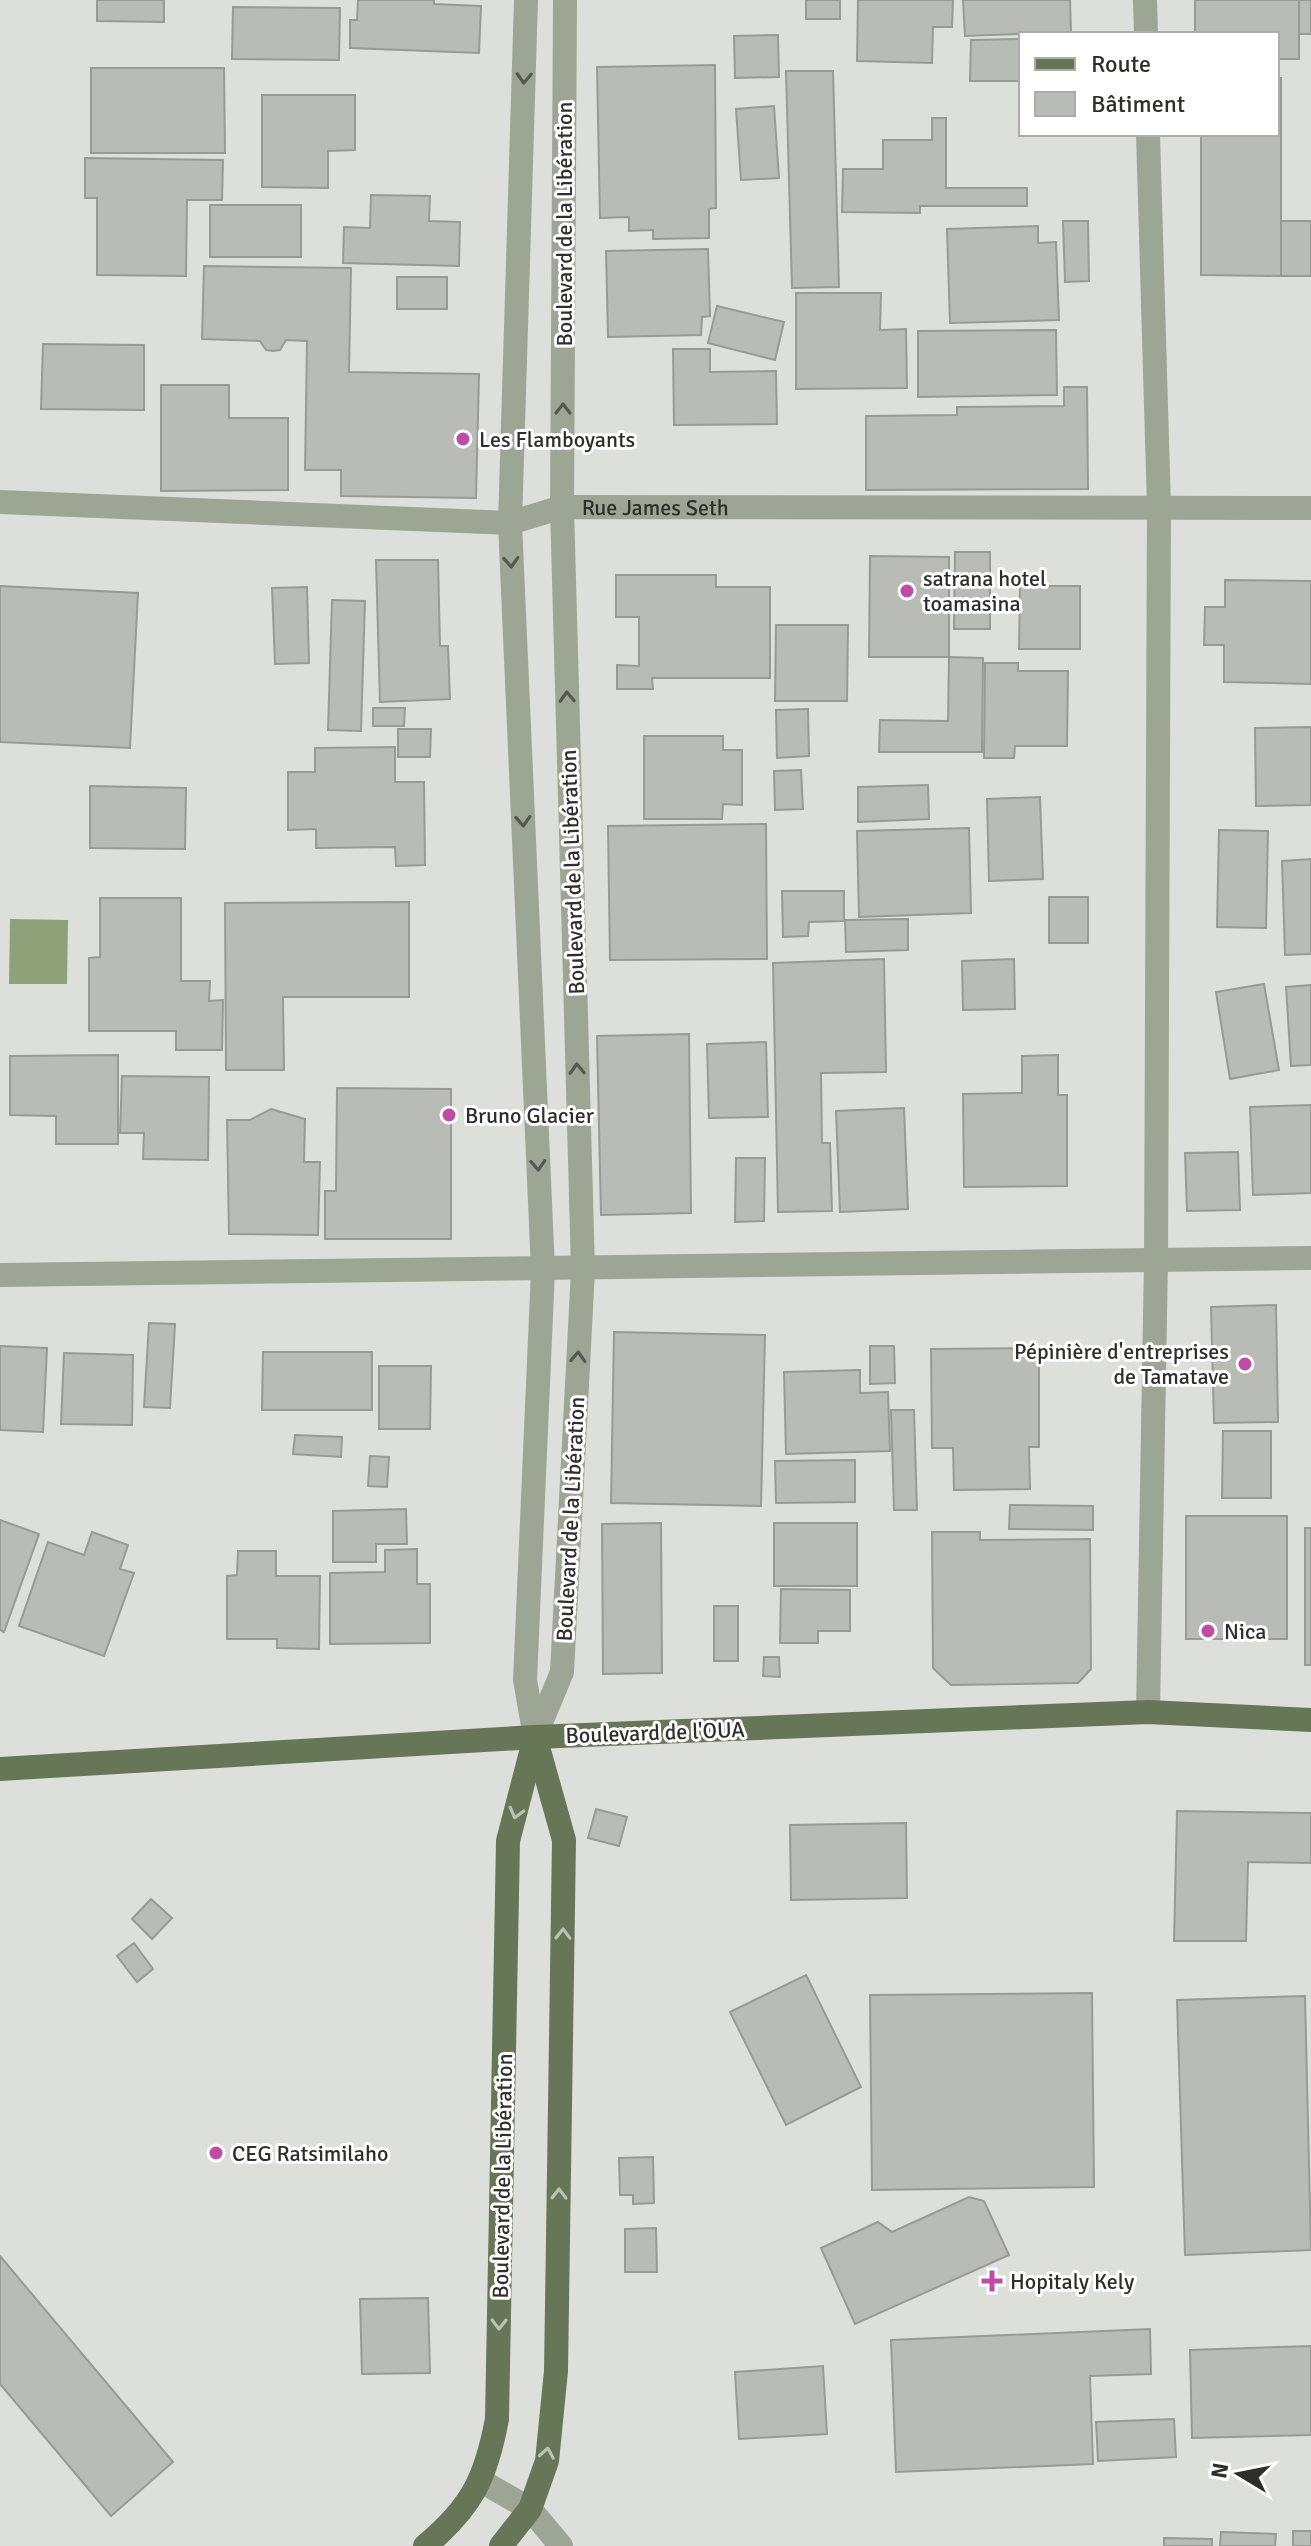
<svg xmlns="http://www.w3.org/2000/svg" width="1311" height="2546" font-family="Signika,sans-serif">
	<rect width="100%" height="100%" fill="#dde0da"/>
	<path fill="#8ea179" d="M10,919L68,920L67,984H9Z"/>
	<g fill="#b9bcb6" stroke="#989b95" stroke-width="2">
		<path d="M97,0H164V22L97,21Z"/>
		<path d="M358,0H434V4L481,6L479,53L350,48V20H357Z"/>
		<rect x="806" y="0" width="34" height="19"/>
		<path d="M858,0H953L952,27H933L932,63L857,61Z"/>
		<path d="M963,0H1070L1071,32L965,36Z"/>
		<path d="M1195,0H1299V59H1277V34H1195Z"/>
		<rect x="1299" y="0" width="12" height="34"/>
		<path d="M233,7L340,8L339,60L232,59Z"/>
		<path d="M778,35L779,77L735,78L734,36Z"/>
		<path d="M1021,39V81H970L971,40Z"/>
		<path d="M715,65L716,208L709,209V238L653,239V230L629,231V217L600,218L597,67Z"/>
		<path d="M91,68H224L225,153H91Z"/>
		<path d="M786,71H833L839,287L792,288Z"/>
		<path d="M1277,78H1281V276L1201,275V134H1277Z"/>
		<path d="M262,95H355V150L328,151V188L262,187Z"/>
		<path d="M774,106L779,178L741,180L736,109Z"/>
		<path d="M932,118H946V188H1027V206H920V213L842,212L843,169H883V140H932Z"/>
		<path d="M85,158L223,160L222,200H187L186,276L97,275V198H85Z"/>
		<path d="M371,195L430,196L429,221L460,222L459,266L343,263L344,227L370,228Z"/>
		<rect x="210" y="205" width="91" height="52"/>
		<path d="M1063,221H1088L1089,281L1065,282Z"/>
		<rect x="1281" y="221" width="30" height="55"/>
		<path d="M1038,226V243L1056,242L1059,320L950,323L947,229Z"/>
		<path d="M708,249L710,316L702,317L701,335L608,337L606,251Z"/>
		<path d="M204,266L351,268L349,372L479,374L476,498L341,496V470H305L307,341L286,340L280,350L273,351L266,350L260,341L202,339Z"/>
		<rect x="397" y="277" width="50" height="32"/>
		<path d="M796,293H881L880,330L906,329L907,388L796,389Z"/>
		<path d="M717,306L784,322L775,360L708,343Z"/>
		<path d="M1056,330L1057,395L918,397V331Z"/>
		<path d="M43,344L144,345V410L41,409Z"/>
		<path d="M673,349H710V372L776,371L777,424L674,425Z"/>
		<path d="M161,385H229V418H288V490L161,491Z"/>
		<path d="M1064,387H1087L1088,489L866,490V416L957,415V407L1064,406Z"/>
		<path d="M955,552H990V629H954Z"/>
		<path d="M870,556L949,557V657H869Z"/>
		<path d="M376,560H438L440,646H448L450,699L380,702Z"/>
		<path d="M616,575H716V587H770V678H652L653,689H617V665L639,666V617H616Z"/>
		<path d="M1225,580L1311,581V684L1224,682V645H1204L1205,607H1225Z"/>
		<path d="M0,586L138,593L130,748L0,742Z"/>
		<path d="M1020,586H1080V649H1019Z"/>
		<path d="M307,587L309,663L275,664L272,588Z"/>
		<path d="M332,600L365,601L361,731L328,730Z"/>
		<path d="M776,625H848L847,701H775Z"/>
		<path d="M949,657L983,658L982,752H879L880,720L948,721Z"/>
		<path d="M985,663H1018V671H1068L1067,746H1015L1014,758H984Z"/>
		<path d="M373,708H405L404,726H373Z"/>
		<path d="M808,709L809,756L777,758L776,710Z"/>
		<path d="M1311,727V805L1256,806L1255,728Z"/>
		<path d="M398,729H431L430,757H398Z"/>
		<path d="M644,736H723V750H742V805L723,804L722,819H644Z"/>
		<path d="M395,747V782H424L425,865L396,866L395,847L316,848V829L288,830V772H315V748Z"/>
		<path d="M801,770L803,809L775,810L774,771Z"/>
		<path d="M928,785L929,819L858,822V787Z"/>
		<path d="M90,786L186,788L185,849L90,848Z"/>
		<path d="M1040,797L1043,879L989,881L987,799Z"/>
		<path d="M766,824L767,959L610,960L608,826Z"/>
		<path d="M969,828L971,913L859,917L857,831Z"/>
		<path d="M1219,830L1268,831L1266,928L1217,927Z"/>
		<path d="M1311,859V954L1285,955L1282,861Z"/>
		<path d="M782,891H844V921L809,922L808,936L783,937Z"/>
		<rect x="1049" y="897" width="39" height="46"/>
		<path d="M100,898H181V981H210L209,1001L223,1000L222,1050H176V1031H89V958L100,957Z"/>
		<path d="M409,902V997H283L284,1070H226L225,903Z"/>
		<path d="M908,919V950L846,952L845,920Z"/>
		<path d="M884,959L886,1072L821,1073L822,1143H830L832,1211L778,1212L773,963Z"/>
		<path d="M1014,959L1015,1009L963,1010L962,961Z"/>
		<path d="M1264,984L1279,1070L1230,1079L1216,992Z"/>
		<path d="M1311,985V1065L1291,1066L1286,987Z"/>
		<path d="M689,1034L691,1213L601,1215L597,1036Z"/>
		<path d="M766,1042L768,1117L709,1118L707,1044Z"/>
		<path d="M118,1055V1144H56V1116L10,1115V1056Z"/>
		<path d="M1058,1055V1095H1067V1186L964,1187L963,1094L1022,1093V1056Z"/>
		<path d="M122,1076L209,1077L208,1160L143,1159L144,1133H120Z"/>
		<path d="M337,1088L451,1089V1239H325V1191H336Z"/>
		<path d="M1311,1105V1193L1253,1195L1250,1107Z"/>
		<path d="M904,1108L908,1209L840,1212L836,1111Z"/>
		<path d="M271,1109L305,1119L304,1162H320L318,1235L229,1234L227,1120H250Z"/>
		<path d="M1238,1152L1240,1210L1187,1211L1185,1153Z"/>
		<path d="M736,1158H765L764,1221L735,1222Z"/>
		<path d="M1276,1305L1278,1422L1214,1423L1211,1307Z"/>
		<path d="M149,1323L175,1324L170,1408L144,1407Z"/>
		<path d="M614,1332L765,1335L761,1506L611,1503Z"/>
		<path d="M0,1346L47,1348L43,1432L0,1430Z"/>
		<path d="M870,1346H894L895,1383L870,1384Z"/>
		<path d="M1039,1348V1447H1029L1030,1489L954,1490L953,1448H932L931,1349Z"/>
		<path d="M263,1352H372V1410H262Z"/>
		<path d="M64,1353L133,1355L132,1425L61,1424Z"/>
		<path d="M379,1366H431L430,1429H379Z"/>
		<path d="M860,1370V1393L888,1392L890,1451L786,1454L784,1372Z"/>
		<path d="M891,1410H914L917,1510H894Z"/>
		<path d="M1223,1431H1271V1498H1222Z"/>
		<path d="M295,1435L342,1437L341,1457L293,1454Z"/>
		<path d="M370,1456L389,1457L387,1487L368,1486Z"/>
		<path d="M855,1460V1502L776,1503L775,1461Z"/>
		<path d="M1010,1505L1093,1506V1530L1009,1529Z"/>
		<path d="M406,1509L407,1544H376V1562H333V1511Z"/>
		<rect x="1186" y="1516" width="101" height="123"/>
		<path d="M0,1520L39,1534L4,1632L0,1630Z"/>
		<path d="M661,1523L662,1673L603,1674L602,1524Z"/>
		<rect x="774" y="1523" width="83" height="63"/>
		<rect x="1305" y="1528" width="6" height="137"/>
		<path d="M92,1532L128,1545L120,1569L134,1573L104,1656L19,1626L48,1542L84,1555Z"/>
		<path d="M932,1532H980V1540L1090,1539L1091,1669L1078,1683L951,1685L933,1668Z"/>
		<path d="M417,1549V1584H430V1643L330,1644V1573L385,1572V1550Z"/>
		<path d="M238,1551H276V1576H320L319,1649L277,1648V1639H227V1576L237,1575Z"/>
		<path d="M781,1589L850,1590V1631H818V1643H780Z"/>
		<rect x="714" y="1606" width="24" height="55"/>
		<path d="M764,1657H779L780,1677L763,1676Z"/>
		<path d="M596,1809L627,1817L619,1846L588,1838Z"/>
		<path d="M1177,1811L1311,1813V1863L1248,1862L1246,1941H1174Z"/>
		<path d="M906,1823L907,1898L791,1900L790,1825Z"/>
		<path d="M151,1899L172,1918L152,1939L132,1919Z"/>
		<path d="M134,1943L153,1969L137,1982L117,1956Z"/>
		<path d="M806,1975L861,2087L786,2125L730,2012Z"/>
		<path d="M1092,1993L1094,2187L872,2190L870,1995Z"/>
		<path d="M1305,1996L1311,2250L1185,2255L1177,2000Z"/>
		<path d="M653,2157L654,2203L633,2204V2195H620L619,2158Z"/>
		<path d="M969,2197L984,2201L1009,2255L855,2324L821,2248L878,2222L892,2232Z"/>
		<path d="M656,2228L657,2272H625V2229Z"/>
		<path d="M0,2256L173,2462L111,2516L0,2384Z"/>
		<path d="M428,2298L430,2373L362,2374L360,2299Z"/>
		<path d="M1150,2329L1151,2374L1090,2376L1093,2464L896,2472L891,2340Z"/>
		<path d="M1311,2346V2435L1192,2438L1190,2350Z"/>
		<path d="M823,2366L827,2434L739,2439L735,2372Z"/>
		<path d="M1174,2419L1176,2457L1098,2461L1096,2422Z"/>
		<rect x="1293" y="2531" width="18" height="15"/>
		<path d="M1221,2532L1276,2534L1275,2546H1220Z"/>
		<path d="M1164,2538L1212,2539V2546H1164Z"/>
	</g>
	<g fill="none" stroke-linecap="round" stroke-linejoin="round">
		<g stroke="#9da694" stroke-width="24">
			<path d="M526,0L510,523L543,1270L525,1680L535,1737"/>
			<path d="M1145,0L1146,34"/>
			<path id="s1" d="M0,502L510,523L562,507L1311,508"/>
			<path d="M0,1275L1311,1258"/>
			<path d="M1148,1712L1156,1260L1159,507L1148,134"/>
			<path d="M535,1737L562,1672L583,1270L562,507L565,0"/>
			<path d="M481,2481L530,2509L561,2546"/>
		</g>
		<g stroke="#677656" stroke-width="24">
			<path d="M0,1769L535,1737L1148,1712L1311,1720"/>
			<path d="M425,2546C472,2507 486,2478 497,2419L508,1841L535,1737"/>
			<path d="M501,2546L530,2509L547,2461L556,2371L564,1840L536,1740"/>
		</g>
	</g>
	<defs><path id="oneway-chevron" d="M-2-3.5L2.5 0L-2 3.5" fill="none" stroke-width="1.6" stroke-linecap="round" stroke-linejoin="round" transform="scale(2)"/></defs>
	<g stroke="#555951">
		<use href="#oneway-chevron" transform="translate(524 78) rotate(92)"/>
		<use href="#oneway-chevron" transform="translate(563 409) rotate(-90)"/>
		<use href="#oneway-chevron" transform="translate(511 562) rotate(87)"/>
		<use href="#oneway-chevron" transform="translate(567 697) rotate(-92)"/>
		<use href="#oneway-chevron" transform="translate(523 821) rotate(87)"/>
		<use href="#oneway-chevron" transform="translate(577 1069) rotate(-92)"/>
		<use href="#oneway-chevron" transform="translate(538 1165) rotate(87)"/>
		<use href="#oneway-chevron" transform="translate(578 1357) rotate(-87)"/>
	</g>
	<g stroke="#bbc1b3">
		<use href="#oneway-chevron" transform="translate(516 1813) rotate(105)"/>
		<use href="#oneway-chevron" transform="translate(563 1934) rotate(-89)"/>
		<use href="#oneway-chevron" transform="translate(559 2194) rotate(-89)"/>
		<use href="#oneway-chevron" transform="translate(499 2324) rotate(91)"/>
		<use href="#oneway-chevron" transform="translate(547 2453) rotate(-80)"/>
	</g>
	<g fill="#bf4ba4" stroke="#fff" stroke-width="3">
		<circle cx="463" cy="439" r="8"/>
		<circle cx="907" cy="591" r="8"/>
		<circle cx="449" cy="1115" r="8"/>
		<circle cx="1245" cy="1364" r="8"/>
		<circle cx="1208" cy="1631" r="8"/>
		<circle cx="216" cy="2153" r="8"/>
		<path d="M988 2269h8v8h8v8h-8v8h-8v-8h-8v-8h8z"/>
	</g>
	<g text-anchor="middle" stroke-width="6" stroke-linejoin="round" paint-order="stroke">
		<g font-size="22" fill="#2e2f2d" stroke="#fff">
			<text transform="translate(564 224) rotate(-90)" y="8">Boulevard de la Libération</text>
			<text dy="8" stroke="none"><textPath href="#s1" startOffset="658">Rue James Seth</textPath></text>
			<text transform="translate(572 872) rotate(-92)" y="8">Boulevard de la Libération</text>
			<text transform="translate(570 1519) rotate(-87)" y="8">Boulevard de la Libération</text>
			<text transform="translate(655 1732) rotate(-2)" y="8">Boulevard de l'OUA</text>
			<text transform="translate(502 2176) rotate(-89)" y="8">Boulevard de la Libération</text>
		</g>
		<g font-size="22" fill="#2e2f2d" stroke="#fff" text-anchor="start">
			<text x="479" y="447">Les Flamboyants</text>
			<text x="923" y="586">satrana hotel<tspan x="923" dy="25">toamasina</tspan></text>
			<text x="465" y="1123">Bruno Glacier</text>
			<text x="1229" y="1359" text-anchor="end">Pépinière d'entreprises<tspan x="1229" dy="25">de Tamatave</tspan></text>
			<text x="1224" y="1639">Nica</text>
			<text x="232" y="2161">CEG Ratsimilaho</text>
			<text x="1010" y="2289">Hopitaly Kely</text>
		</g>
	</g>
	<rect x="1019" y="32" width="260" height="104" fill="#ffffff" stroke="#abacab" stroke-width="2"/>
	<rect x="1035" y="58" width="40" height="12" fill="#677656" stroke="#abacab" stroke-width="2"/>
	<text x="1091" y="72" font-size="24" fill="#2e2f2d">Route</text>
	<rect x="1035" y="92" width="40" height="24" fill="#b9bcb6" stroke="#abacab" stroke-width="2"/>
	<text x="1091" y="112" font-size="24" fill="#2e2f2d">Bâtiment</text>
	<g transform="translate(1239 2474) rotate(280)" stroke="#ffffff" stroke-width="6" paint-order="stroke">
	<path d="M0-6L14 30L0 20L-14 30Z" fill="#2e2f2d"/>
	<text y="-12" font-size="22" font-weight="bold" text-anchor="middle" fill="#2e2f2d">N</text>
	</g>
</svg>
